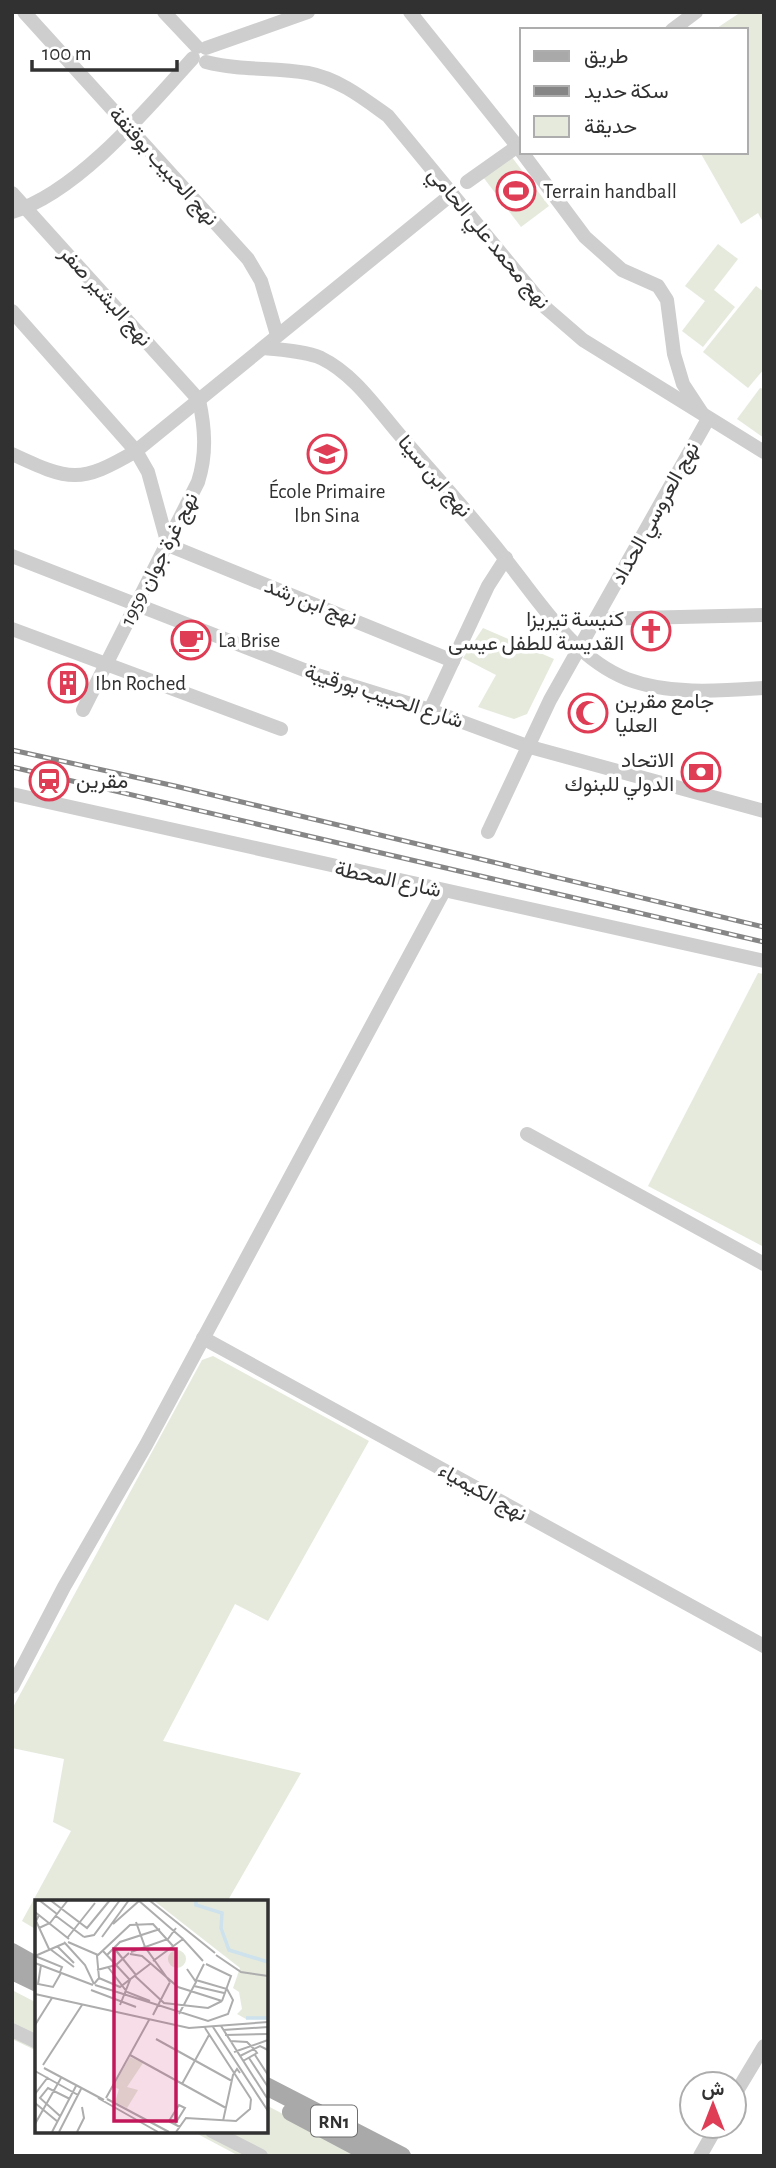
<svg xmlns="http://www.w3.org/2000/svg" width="776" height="2168" font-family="'Alegreya Sans',Vazirmatn,sans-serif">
	<rect width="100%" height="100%" fill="#fff"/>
	<g fill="#e5eadd">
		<path d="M741,12H764V224L758,213L741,224L700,152H746V30H714Z"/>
		<path d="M511,156L549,206L521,227L483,177Z"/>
		<path d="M718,244L738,259L714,290L735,307L703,347L682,331L705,301L685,286Z"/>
		<path d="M756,286L764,292V369L748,388L703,352Z"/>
		<path d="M760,388L764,389V438L737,419Z"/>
		<path d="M483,628L554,659L527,714L514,719L478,707L496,675L463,658Z"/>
		<path d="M758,973L764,974V1247L648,1186Z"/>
		<path d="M213,1356L369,1441L268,1621L235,1604L163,1741L301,1773L227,1902H37V1930L22,1921L71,1831L53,1822L64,1759L12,1748V1709L202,1360Z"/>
		<path d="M12,1990L37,2003V2051L12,2039Z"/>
		<path d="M266,2105L362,2156H239L192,2131H266Z"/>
	</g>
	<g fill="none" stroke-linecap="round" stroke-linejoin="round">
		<g stroke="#cecece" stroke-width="14">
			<path d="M24,12L248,259L261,281L277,335"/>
			<path d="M164,12L197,47"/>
			<path d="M410,12L518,147L585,237L622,270L658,286L667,300L674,354L683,384L702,413"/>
			<path d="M672,30L696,12"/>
			<path d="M206,48L308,12"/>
			<path d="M206,62C240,71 274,67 308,73C339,79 363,98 388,116L546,308L583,340L764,452"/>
			<path d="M467,182L522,143"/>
			<path d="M12,193L199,400C205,428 207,454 198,482L83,710"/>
			<path d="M12,212C77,193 148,108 193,58"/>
			<path d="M12,311L136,451L148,472L168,545L453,661"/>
			<path d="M264,348C282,350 305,351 321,358C356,375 379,412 404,440C442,484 482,527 517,574C548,614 579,660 627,679C669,695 719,691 764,688"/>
			<path d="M12,454C70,481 80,484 136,451L452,194"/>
			<path d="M12,556L317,675L430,710L530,747L764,811"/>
			<path d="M596,619L764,615"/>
			<path d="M12,629L281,729"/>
			<path d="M430,710L488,586L506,558"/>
			<path d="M12,794L764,961"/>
			<path d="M488,832L550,700L708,419"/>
			<path d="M527,1134L764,1264"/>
			<path d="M203,1338L764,1646"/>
			<path d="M12,1687L64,1587L146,1445L444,891"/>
			<path d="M12,2030L37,2042"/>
			<path d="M734,2096L764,2046"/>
			<path d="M212,2131L261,2156"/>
			<path d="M700,2156L717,2126"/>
		</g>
		<g stroke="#a9a9a9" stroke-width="18">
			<path d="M12,1952L37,1966"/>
			<path d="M12,1971L37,1983"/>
			<path d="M266,2086L402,2156"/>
			<path d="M291,2112L374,2156"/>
		</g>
		<defs>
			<g id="rail">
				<path d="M12,750L175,786L764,927"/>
				<path d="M12,767L764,942"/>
			</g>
		</defs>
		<use href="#rail" stroke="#868686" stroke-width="5"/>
		<use href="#rail" stroke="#fff" stroke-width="2.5" stroke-dasharray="8" stroke-linecap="butt"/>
	</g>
	<defs>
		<symbol id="stadium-ring" viewBox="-11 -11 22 22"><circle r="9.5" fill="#fff" stroke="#de3d55" stroke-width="1.5"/><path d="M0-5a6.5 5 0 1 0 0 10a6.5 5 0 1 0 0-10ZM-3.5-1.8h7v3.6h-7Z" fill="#de3d55"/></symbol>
		<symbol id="school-ring" viewBox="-11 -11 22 22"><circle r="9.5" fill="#fff" stroke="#de3d55" stroke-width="1.5"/><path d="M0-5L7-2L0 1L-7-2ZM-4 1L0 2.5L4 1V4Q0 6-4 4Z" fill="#de3d55"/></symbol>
		<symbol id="church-ring" viewBox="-11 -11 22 22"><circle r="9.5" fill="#fff" stroke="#de3d55" stroke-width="1.5"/><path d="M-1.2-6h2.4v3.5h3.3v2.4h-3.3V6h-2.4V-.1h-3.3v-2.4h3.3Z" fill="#de3d55"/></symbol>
		<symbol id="cafe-ring" viewBox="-11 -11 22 22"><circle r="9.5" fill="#fff" stroke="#de3d55" stroke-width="1.5"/><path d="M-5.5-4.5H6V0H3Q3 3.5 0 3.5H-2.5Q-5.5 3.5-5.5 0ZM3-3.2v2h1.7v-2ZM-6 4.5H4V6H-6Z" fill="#de3d55"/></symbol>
		<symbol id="building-ring" viewBox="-11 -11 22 22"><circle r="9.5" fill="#fff" stroke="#de3d55" stroke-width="1.5"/><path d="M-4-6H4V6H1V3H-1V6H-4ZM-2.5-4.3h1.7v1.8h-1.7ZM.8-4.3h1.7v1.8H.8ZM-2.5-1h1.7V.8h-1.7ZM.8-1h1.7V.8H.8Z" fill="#de3d55"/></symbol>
		<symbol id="mosque-ring" viewBox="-11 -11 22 22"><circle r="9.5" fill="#fff" stroke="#de3d55" stroke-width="1.5"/><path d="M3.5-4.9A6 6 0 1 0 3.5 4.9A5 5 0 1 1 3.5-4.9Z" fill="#de3d55"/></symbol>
		<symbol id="bank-ring" viewBox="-11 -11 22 22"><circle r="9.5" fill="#fff" stroke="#de3d55" stroke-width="1.5"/><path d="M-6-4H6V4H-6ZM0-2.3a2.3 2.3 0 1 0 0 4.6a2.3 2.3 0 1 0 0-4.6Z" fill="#de3d55"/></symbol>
		<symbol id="station-ring" viewBox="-11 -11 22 22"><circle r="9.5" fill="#fff" stroke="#de3d55" stroke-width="1.5"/><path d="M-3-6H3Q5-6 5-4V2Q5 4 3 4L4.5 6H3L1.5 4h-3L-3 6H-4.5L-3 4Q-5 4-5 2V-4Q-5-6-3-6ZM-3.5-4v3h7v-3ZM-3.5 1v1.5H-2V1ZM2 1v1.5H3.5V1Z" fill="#de3d55"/></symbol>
	</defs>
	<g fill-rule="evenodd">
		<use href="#stadium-ring" x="494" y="169" width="44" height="44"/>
		<use href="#school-ring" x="305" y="432" width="44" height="44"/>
		<use href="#church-ring" x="629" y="609" width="44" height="44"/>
		<use href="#cafe-ring" x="169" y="618" width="44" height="44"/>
		<use href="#building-ring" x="46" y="661" width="44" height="44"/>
		<use href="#mosque-ring" x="566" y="691" width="44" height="44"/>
		<use href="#bank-ring" x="679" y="750" width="44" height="44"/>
		<use href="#station-ring" x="27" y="759" width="44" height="44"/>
	</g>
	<g text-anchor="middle" stroke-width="7" stroke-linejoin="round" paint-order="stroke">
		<rect fill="#fff" stroke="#6f6f6f" stroke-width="2" x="311" y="2105.5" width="46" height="31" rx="5"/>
		<g font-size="19" font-weight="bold" fill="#313131">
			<text x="334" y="2128">RN1</text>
		</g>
		<g font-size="21" fill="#313131" stroke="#fff">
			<text transform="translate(164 166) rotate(48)" y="7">نهج الحبيب بوقتفة</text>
			<text transform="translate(489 238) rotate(50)" y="7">نهج محمد علي الحامي</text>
			<text transform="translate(106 296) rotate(48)" y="7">نهج البشير صفر</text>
			<text transform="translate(435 476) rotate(49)" y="7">نهج ابن سينا</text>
			<text transform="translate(655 513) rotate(-61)" y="7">نهج العروسي الحداد</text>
			<text transform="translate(159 559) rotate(-63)" y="7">نهج غرة جوان 1959</text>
			<text transform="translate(311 602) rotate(21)" y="7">نهج ابن رشد</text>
			<text transform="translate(384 696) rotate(18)" y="7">شارع الحبيب بورقيبة</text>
			<text transform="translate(388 879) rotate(12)" y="7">شارع المحطة</text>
			<text transform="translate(483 1492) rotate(29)" y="7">نهج الكيمياء</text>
		</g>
		<g font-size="21" fill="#313131" stroke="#fff" text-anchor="start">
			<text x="543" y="198">Terrain handball</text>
			<text x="327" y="498" text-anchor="middle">École Primaire<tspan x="327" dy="24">Ibn Sina</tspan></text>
			<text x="624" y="626" text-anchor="end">كنيسة تيريزا<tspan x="624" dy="24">القديسة للطفل عيسى</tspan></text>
			<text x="218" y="647">La Brise</text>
			<text x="95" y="690">Ibn Roched</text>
			<text x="615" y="708">جامع مقرين<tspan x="615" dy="24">العليا</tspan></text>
			<text x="674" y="767" text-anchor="end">الاتحاد<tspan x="674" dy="24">الدولي للبنوك</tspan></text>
			<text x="76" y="788">مقرين</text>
		</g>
	</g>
	<g transform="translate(35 1900)">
		<rect width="233" height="233" fill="#fff"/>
		<path d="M118,0H233V118L211,119L202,114L207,109L204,92L198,88L205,68ZM133 59a9 9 0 1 1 18 0a9 9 0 1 1-18 0ZM95,157L108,163L92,187L103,190L92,208L80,202L84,189L78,187Z" fill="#e5eadd"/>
		<path fill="none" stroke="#cde2ec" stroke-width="3.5" d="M161,0V5L187,13L186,28L194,50L233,62M211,118H233"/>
		<path fill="none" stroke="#adadad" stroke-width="2" d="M4,0L22,14M15,0L52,28L75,0M103,0L148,39M114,0L180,53M0,12L34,39M4,15L1,21L14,49M21,16L49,37M101,22L110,47L135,82M78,24L104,1M4,28L15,23L33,0M33,37L60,3M49,37L59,35L85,0M67,37L94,0M29,42L50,65L59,84M33,42L63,55M22,46L39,63M79,48L101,75M15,49L39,67M68,51L95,80L85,105M96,52L133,39L141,28M95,54L107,56L143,87L187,101M72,55L85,42L125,29M181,55L206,72L233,76M0,56L30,43M0,56L27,67L25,72M118,61L148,39L168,61M0,63L58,85M171,64L196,76L187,101M6,65L3,84L18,87L26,73M73,67L92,92L115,101M62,70L81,65L94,53M100,76L129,103L173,108L187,101M64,78L85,87L115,64M59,84L64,78L62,56L95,25L118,24L138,46M60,85L173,121L193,114L198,100L192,89L161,80L169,64M159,86L189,93M56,90L101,107M0,94L154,128L233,122M144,114L161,82L152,69M118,115L135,82M0,125L17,98M186,126L232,198M178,127L233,211M170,128L216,199M188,130L233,127M190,135L233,134M121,139L197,181M195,141L212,142L219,149L222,153L208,161M199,152L233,140M95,155L191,208M220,155L233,175M205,156L225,146L233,150M214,158L233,187M8,165L47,105M9,168L69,200M0,171L43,195M147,184L174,135M0,194L13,177M63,198L123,232M71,198L114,120M72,199L134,232M0,203L23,222M25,216L5,198L13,188L35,199M188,221L198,175L202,169L205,173M0,224L26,178M140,224L150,208L144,205L134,221L135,222L145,227M17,232L41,186M24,232L46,189M42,232L49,218L47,207M141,232L151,218L201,221L215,209L216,199"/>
		<path fill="#c2185b" fill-opacity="0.15" stroke="#c2185b" stroke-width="3.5" d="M79,49H141V221H79Z"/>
		<rect width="233" height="233" fill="none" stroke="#313131" stroke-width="3.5"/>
	</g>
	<rect width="776" height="2168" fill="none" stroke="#313131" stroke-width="28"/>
	<rect x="520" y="28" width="228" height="126" fill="#ffffff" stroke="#adadad" stroke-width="2"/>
	<rect x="534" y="51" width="35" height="10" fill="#a9a9a9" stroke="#adadad" stroke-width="2"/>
	<text x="584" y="63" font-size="21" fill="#313131">طريق</text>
	<rect x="534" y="86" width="35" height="10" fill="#868686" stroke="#adadad" stroke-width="2"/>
	<text x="584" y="98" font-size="21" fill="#313131">سكة حديد</text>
	<rect x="534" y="116" width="35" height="21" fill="#e5eadd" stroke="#adadad" stroke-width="2"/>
	<text x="584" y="133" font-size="21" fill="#313131">حديقة</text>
	<g transform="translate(713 2105)"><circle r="33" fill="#ffffff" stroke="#adadad" stroke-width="2"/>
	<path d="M0-5L12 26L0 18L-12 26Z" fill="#de3d55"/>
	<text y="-10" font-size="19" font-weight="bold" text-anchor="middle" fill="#313131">ش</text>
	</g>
	<path d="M32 60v10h145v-10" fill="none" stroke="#313131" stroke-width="3.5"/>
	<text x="42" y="60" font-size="21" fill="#313131" stroke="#ffffff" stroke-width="5" paint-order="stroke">100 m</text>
</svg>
